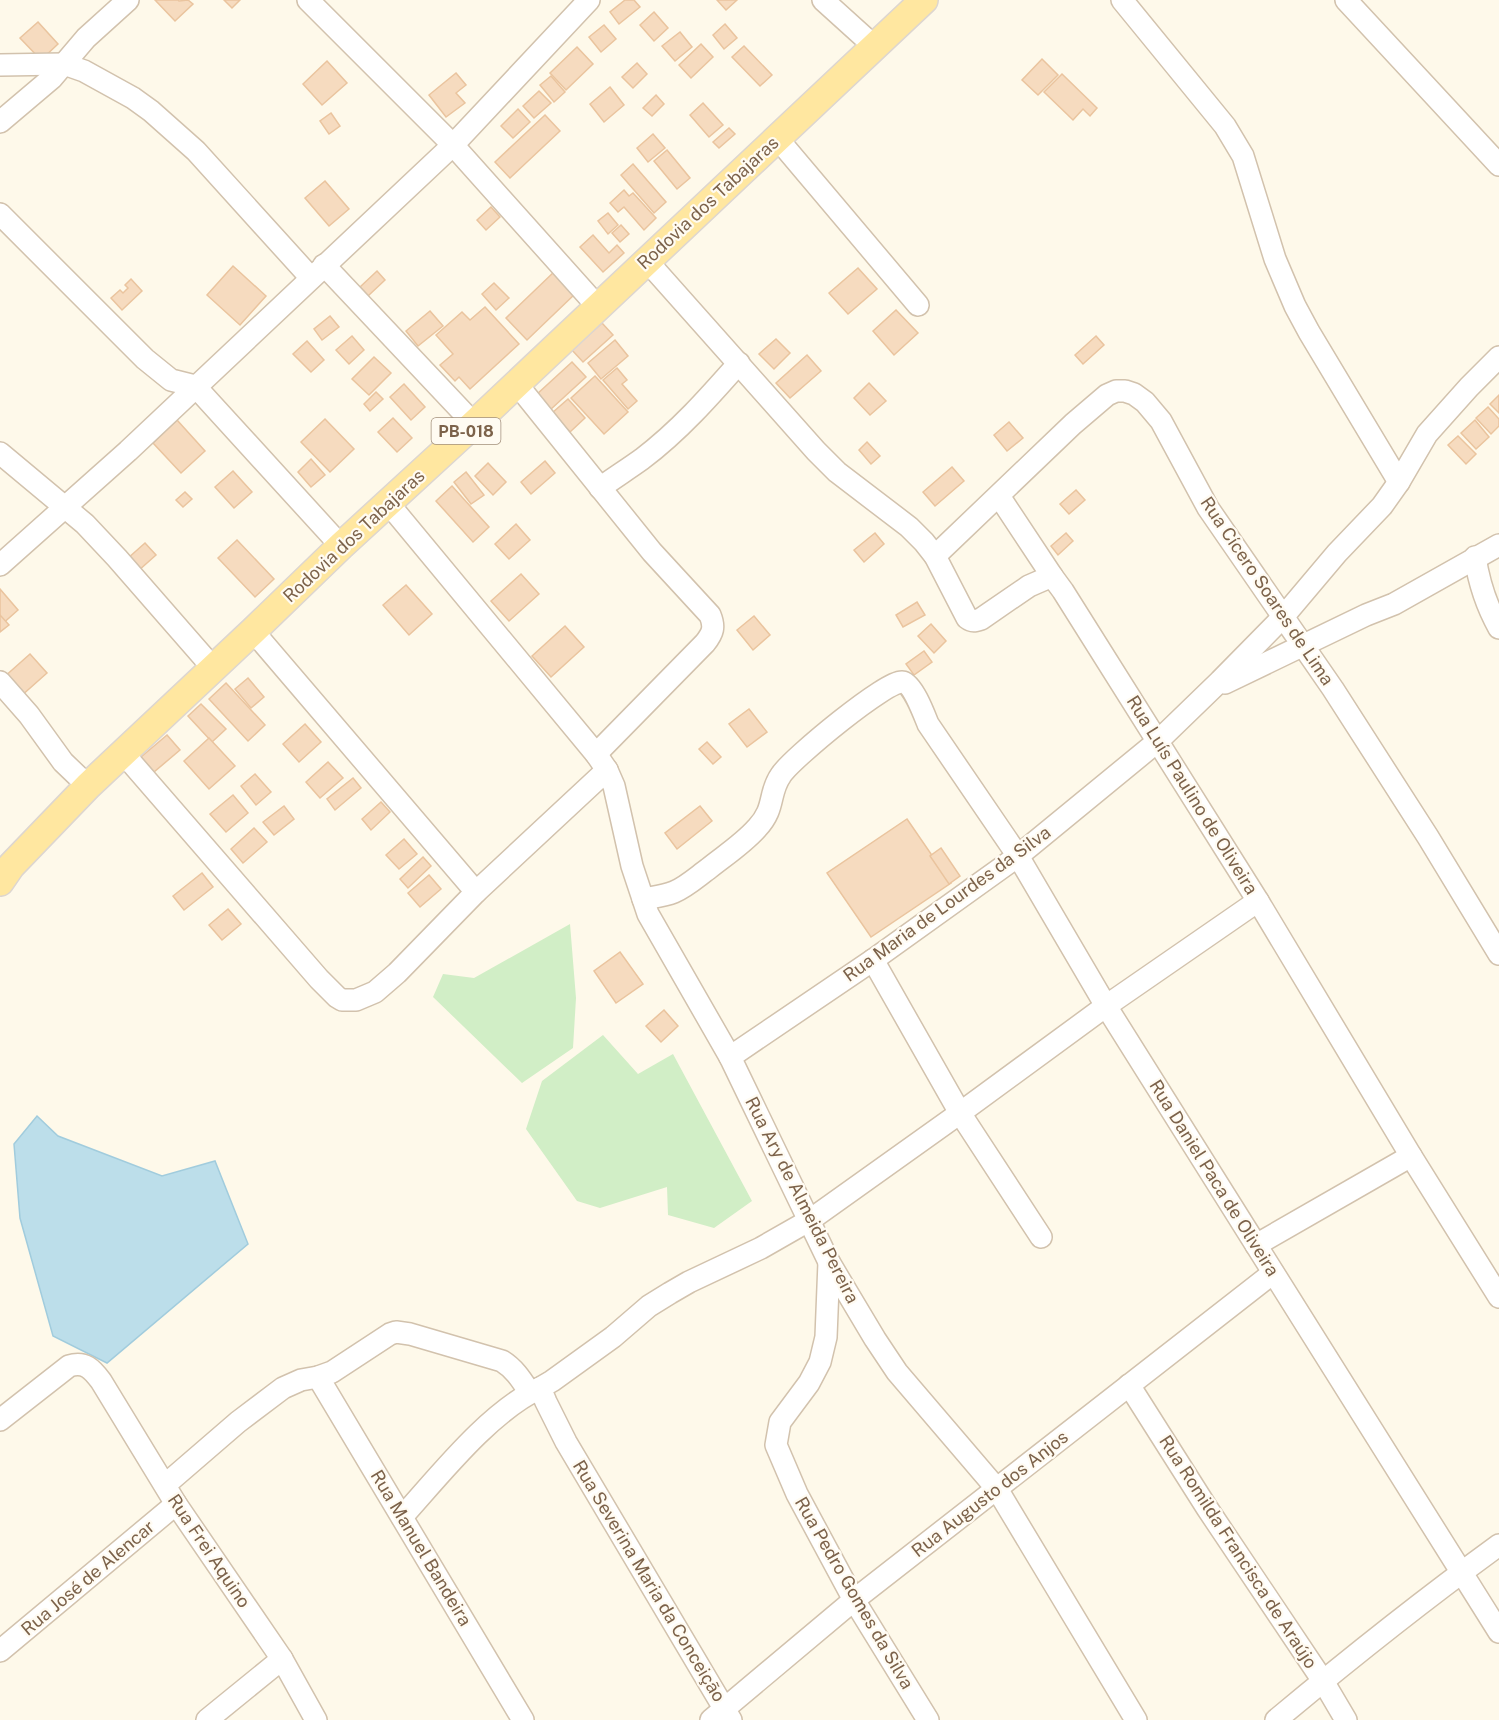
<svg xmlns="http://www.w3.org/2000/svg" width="1499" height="1720" font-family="'Public Sans',sans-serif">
	<rect width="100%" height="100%" fill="#fef9ea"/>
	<g fill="#d1eec6">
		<path d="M570,924L576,998L573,1048L522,1083L433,997L443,974L474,978Z"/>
		<path d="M603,1035L638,1074L673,1054L752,1201L714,1228L668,1215L667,1187L600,1208L577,1201L526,1129L542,1081Z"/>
	</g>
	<path fill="#bcdeea" stroke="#a1ccdd" stroke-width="1.5" d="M37,1116L58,1136L162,1176L215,1161L248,1244L107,1363L53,1336L20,1218L14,1144Z"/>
	<g fill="#f6dbbf" stroke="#eac49e" stroke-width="1.5">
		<path d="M155,0H178L179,1L188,0L193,4L175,21Z"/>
		<path d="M224,0H240L232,8Z"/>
		<path d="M625,0H634L640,7L619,24L610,12Z"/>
		<path d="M717,0H737L726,10Z"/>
		<path d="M654,12L668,28L654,41L640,25Z"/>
		<path d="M38,22L58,44L41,60L20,38Z"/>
		<path d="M725,24L737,38L724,49L713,35Z"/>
		<path d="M604,25L616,39L601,52L589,37Z"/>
		<path d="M680,32L692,47L675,61L662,46Z"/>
		<path d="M701,44L713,57L691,78L679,65Z"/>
		<path d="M744,46L772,75L760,86L732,57Z"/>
		<path d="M577,47L593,64L566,90L550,73Z"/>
		<path d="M1042,59L1058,75L1038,95L1022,80Z"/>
		<path d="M327,61L347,83L322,105L303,84Z"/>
		<path d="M637,63L647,74L633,88L622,77Z"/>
		<path d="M456,73L466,85L456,93L465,103L446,117L429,95Z"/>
		<path d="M1062,74L1097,108L1090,116L1083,109L1073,120L1044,92Z"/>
		<path d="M551,76L565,92L554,102L540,85Z"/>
		<path d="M610,87L624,105L604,122L590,104Z"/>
		<path d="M539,91L551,103L534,118L523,106Z"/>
		<path d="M656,95L664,104L652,116L643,108Z"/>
		<path d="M703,103L723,125L709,137L690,115Z"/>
		<path d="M518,109L530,122L513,138L501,126Z"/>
		<path d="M331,113L340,126L329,134L320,121Z"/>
		<path d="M545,115L560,131L510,178L495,162Z"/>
		<path d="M729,128L735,134L719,148L713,142Z"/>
		<path d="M653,134L665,148L648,162L637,148Z"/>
		<path d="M667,150L690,178L677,189L654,161Z"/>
		<path d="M633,164L666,202L654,213L621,175Z"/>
		<path d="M325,181L349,209L329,226L305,198Z"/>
		<path d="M624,190L629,196L633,193L656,218L644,230L624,207L618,212L610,203Z"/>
		<path d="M491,207L500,217L486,230L477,220Z"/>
		<path d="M608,213L618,225L608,234L598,221Z"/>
		<path d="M621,225L629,234L620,242L612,233Z"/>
		<path d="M593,235L609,253L617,245L624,253L603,272L580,247Z"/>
		<path d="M233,266L266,296L240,325L207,295Z"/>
		<path d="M858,268L877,289L848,314L829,293Z"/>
		<path d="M556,270L577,292L527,340L506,318Z"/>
		<path d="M377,271L385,280L368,296L360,287Z"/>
		<path d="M131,279L142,291L122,310L111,298L120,290L123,293L128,288L125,285Z"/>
		<path d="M494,283L509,298L496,310L482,294Z"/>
		<path d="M485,307L519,344L470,389L459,377L455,381L440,365L453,354L436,335L462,312L470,320Z"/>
		<path d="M896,310L918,333L894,355L873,331Z"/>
		<path d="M430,311L443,326L418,346L406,331Z"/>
		<path d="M330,316L339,327L322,340L314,329Z"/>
		<path d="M602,323L613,335L583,362L572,350Z"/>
		<path d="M352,336L364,350L349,364L336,350Z"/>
		<path d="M1096,336L1104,345L1083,364L1075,355Z"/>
		<path d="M776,339L790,353L774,369L759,354Z"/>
		<path d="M615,340L628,356L601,379L588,363Z"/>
		<path d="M307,341L324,360L311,372L293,354Z"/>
		<path d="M807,355L821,371L790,398L776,383Z"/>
		<path d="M374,357L391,373L369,395L352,379Z"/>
		<path d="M572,362L586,377L550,410L536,395Z"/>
		<path d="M617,368L627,380L622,384L637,401L628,409L603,380Z"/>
		<path d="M595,376L628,412L604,434L571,398Z"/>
		<path d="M869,383L886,401L870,415L854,398Z"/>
		<path d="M404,384L425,407L411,420L390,397Z"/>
		<path d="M376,392L383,399L370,411L364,404Z"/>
		<path d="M1499,395V413L1490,404Z"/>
		<path d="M568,399L585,418L570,432L552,413Z"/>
		<path d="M1488,407L1499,419V426L1491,434L1476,418Z"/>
		<path d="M393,418L412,438L397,452L378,432Z"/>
		<path d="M325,419L354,449L330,472L301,442Z"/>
		<path d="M177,420L205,451L181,473L153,443Z"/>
		<path d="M1475,420L1489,437L1476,449L1461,433Z"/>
		<path d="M1009,422L1023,438L1007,451L994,435Z"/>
		<path d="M1458,436L1476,454L1466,464L1448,445Z"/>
		<path d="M867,442L880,456L871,464L859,450Z"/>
		<path d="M311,459L325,475L311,487L298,472Z"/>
		<path d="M545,461L555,473L531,494L521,482Z"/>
		<path d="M488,463L506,482L493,495L475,476Z"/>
		<path d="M952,467L964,481L935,506L923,492Z"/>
		<path d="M233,471L252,492L234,508L215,487Z"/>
		<path d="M466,472L484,495L471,504L454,482Z"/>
		<path d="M452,486L489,527L473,542L436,501Z"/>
		<path d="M1076,490L1085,500L1069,514L1060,504Z"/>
		<path d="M185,492L192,499L183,507L176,500Z"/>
		<path d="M516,524L530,540L509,559L495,544Z"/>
		<path d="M875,533L884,544L864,562L854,550Z"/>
		<path d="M1066,533L1073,541L1058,555L1051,546Z"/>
		<path d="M237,540L274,579L255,597L218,558Z"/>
		<path d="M145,543L156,555L138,571L127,559Z"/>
		<path d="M521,574L539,594L509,621L491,601Z"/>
		<path d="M406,585L432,614L409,635L383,605Z"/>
		<path d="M0,589L18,610L0,626Z"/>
		<path d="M917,602L925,615L903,627L896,615Z"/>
		<path d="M0,615L9,625L0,632Z"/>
		<path d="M754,616L770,635L753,650L737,630Z"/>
		<path d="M931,624L946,641L934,653L918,636Z"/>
		<path d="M565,626L584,647L551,677L532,656Z"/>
		<path d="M924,651L932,662L914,675L906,664Z"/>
		<path d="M30,654L47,673L20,697L3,678Z"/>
		<path d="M248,678L264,697L251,708L235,689Z"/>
		<path d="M226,683L265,725L248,741L209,699Z"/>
		<path d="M201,704L226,729L212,742L188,716Z"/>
		<path d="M749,709L767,732L747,747L729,724Z"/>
		<path d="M305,724L321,742L299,762L283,744Z"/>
		<path d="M167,735L180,750L154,772L141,757Z"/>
		<path d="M209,738L235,766L209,789L184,761Z"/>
		<path d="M707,742L721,757L713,764L699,749Z"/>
		<path d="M328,762L343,778L320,798L306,782Z"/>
		<path d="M255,774L271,792L256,805L241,786Z"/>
		<path d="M353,778L361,788L335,810L327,799Z"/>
		<path d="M233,795L248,813L226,832L210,814Z"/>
		<path d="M381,802L390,812L371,830L362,819Z"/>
		<path d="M284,806L294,819L274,835L263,822Z"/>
		<path d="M700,806L712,821L677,849L665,833Z"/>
		<path d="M907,819L951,883L871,937L827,873Z"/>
		<path d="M254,828L267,842L243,863L231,849Z"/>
		<path d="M404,839L417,854L399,869L386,855Z"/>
		<path d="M941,848L960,876L949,884L930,856Z"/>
		<path d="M423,857L431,866L408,888L400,879Z"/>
		<path d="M202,873L213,887L184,910L173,896Z"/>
		<path d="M429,875L441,889L420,907L408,893Z"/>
		<path d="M228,909L241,924L222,940L209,925Z"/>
		<path d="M620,952L643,984L616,1003L594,971Z"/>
		<path d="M664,1010L678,1026L661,1042L646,1026Z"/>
	</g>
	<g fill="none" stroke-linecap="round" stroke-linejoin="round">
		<defs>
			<g id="minor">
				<path d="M308,0L453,145L598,307"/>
				<path d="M823,0L875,47"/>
				<path d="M1122,0L1225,126L1243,156L1275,259L1295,306L1309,332L1399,482"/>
				<path d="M1346,0L1499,165"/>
				<path d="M0,65L64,64L84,71L133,98L151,111L196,151L311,278"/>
				<path d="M0,122L52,78L86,38L128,0"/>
				<path d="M777,138L918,305"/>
				<path d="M0,214L145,359L171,380L195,386L341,546"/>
				<path d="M647,261L816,451L837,472L909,527L924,542L935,556L967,618C972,622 975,621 981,619L1029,586L1052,576L1063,591L1258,901L1411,1156L1499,1297"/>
				<path d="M324,265L474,424"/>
				<path d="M516,383L652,552L710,615C715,627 713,633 705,643L596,754"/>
				<path d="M0,453L85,524L117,558L213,668"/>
				<path d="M600,488C614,478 628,469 642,459C679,431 709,397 739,363"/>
				<path d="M999,496L1052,576"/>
				<path d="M388,503L596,754L607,770L614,786L632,866L648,914L730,1057L829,1262L875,1339L897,1372L997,1489L1136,1720"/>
				<path d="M935,556L1073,424L1107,395L1116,391H1125L1134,394L1145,402L1161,421L1208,508L1333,689L1428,837L1499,954"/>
				<path d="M1475,557C1479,583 1486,605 1499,628"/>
				<path d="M0,565L128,451L453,145L589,0"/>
				<path d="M253,631L476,892"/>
				<path d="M0,682L29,715L63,762L88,786"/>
				<path d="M1225,683L1366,615L1394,604L1499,545"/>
				<path d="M123,753L319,979L337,997L342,1000H356L375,992L397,973L476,892L607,770"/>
				<path d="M643,899C653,897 664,896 674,892C686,887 697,877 708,869C724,856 743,844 757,828C776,808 768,793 781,775C791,759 889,678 903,682C913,685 924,714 928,724L1018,856L1106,1006L1499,1632"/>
				<path d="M873,960L960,1113L1041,1237"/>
				<path d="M730,1057L873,960L1018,856L1158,741L1220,681L1283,617L1337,553L1382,506L1399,482L1427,434L1469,387L1499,357"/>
				<path d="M1256,1245L1411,1156"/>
				<path d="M829,1262L826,1337L820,1362L809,1383L780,1422L776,1445L797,1494L854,1600L928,1720"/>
				<path d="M318,1377L523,1720"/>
				<path d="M1129,1385L1207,1508L1323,1681L1346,1720"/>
				<path d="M0,1420L69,1366C85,1361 92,1369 101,1381L176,1504L282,1659L316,1720"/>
				<path d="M165,1485L238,1422L283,1388L301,1380L318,1377L332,1372L390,1334L396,1332L410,1334L502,1361C515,1369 522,1381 530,1393"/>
				<path d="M402,1517C440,1475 489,1412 540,1388"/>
				<path d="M0,1651L176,1504"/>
				<path d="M207,1720L282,1659"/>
				<path d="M711,1720L854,1600L1273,1273"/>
				<path d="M731,1720L566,1442L546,1402L540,1388L552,1381L613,1337L649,1306L670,1293L689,1282L761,1248L810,1220L960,1113L1106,1006L1258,901"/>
				<path d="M1276,1720C1348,1660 1422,1601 1499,1545"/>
			</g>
			<path id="major" d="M0,882L11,866L88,786L253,631L341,546L474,424L924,0"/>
		</defs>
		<use href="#minor" stroke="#d2c2ad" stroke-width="24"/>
		<use href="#major" stroke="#ddd6d0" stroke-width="30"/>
		<use href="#minor" stroke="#fff" stroke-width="21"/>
		<use href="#major" stroke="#ffe7a0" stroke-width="27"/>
	</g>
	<g text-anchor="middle" stroke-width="4.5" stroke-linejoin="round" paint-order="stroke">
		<rect fill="#fffbf2" stroke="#a3907c" stroke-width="1.5" x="431.5" y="418" width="69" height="26" rx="4.5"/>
		<g font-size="16" font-weight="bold" fill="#7c624a">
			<text x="466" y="437">PB-018</text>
		</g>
		<g font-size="18" fill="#7c624a" stroke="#fffbf2">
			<text transform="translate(708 203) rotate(-43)" y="6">Rodovia dos Tabajaras</text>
			<text transform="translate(354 536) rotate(-43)" y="6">Rodovia dos Tabajaras</text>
			<text transform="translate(1267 591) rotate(56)" y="6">Rua Cícero Soares de Lima</text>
			<text transform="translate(1192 795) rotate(58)" y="6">Rua Luís Paulino de Oliveira</text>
			<text transform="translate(947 904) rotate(-36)" y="6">Rua Maria de Lourdes da Silva</text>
			<text transform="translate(1214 1178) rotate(58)" y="6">Rua Daniel Paca de Oliveira</text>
			<text transform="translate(802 1200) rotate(63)" y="6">Rua Ary de Almeida Pereira</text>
			<text transform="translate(990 1494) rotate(-38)" y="6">Rua Augusto dos Anjos</text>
			<text transform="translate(421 1548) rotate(59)" y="6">Rua Manuel Bandeira</text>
			<text transform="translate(209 1551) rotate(56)" y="6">Rua Frei Aquino</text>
			<text transform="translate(1238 1552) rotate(57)" y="6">Rua Romilda Francisca de Araújo</text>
			<text transform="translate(88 1578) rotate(-40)" y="6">Rua José de Alencar</text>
			<text transform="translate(649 1581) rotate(59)" y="6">Rua Severina Maria da Conceição</text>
			<text transform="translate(854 1593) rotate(60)" y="6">Rua Pedro Gomes da Silva</text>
		</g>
	</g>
</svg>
